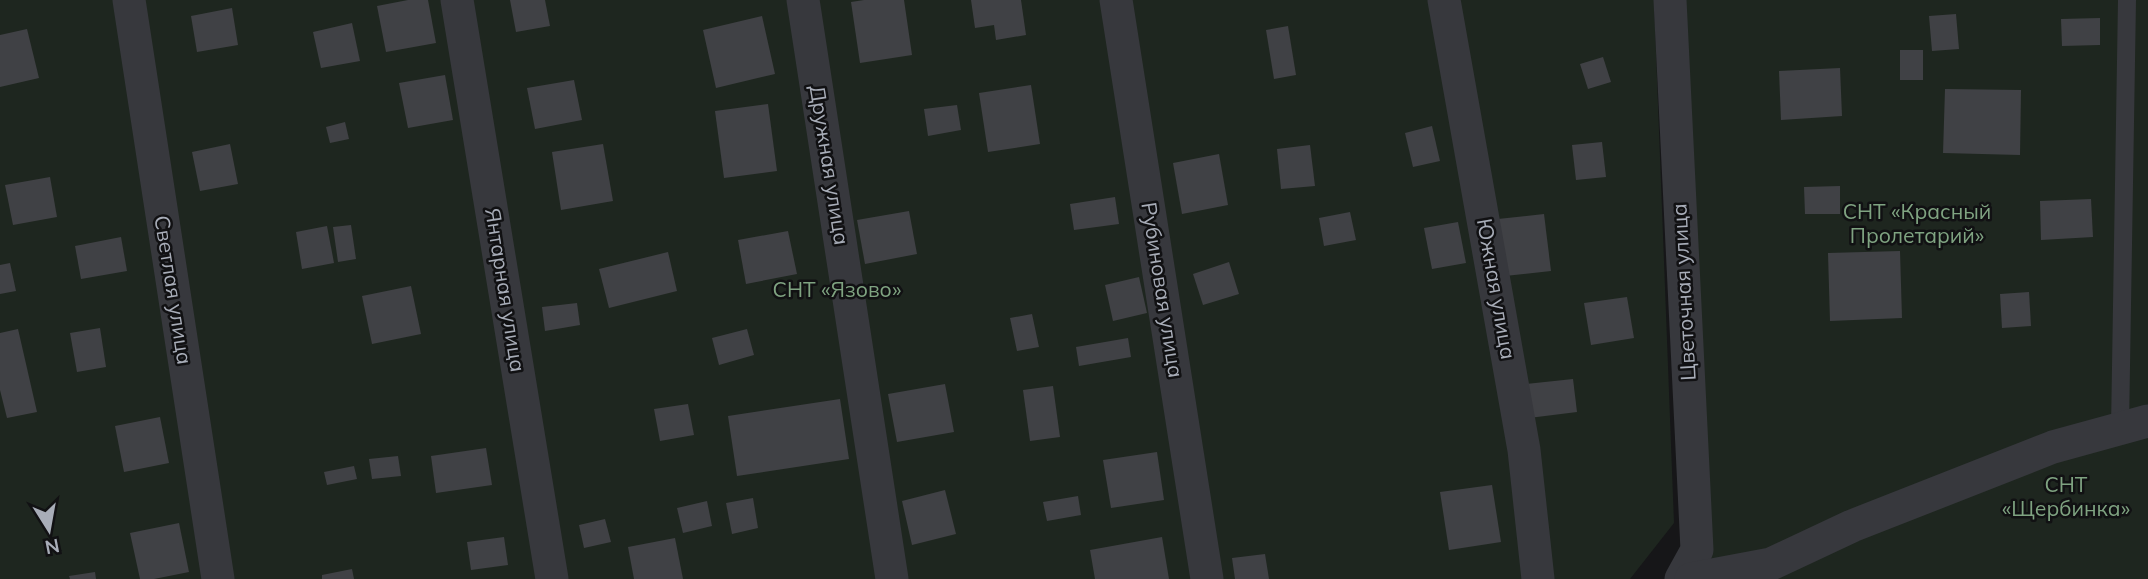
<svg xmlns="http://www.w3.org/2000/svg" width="2148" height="579" font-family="Mulish,sans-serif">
	<rect width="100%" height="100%" fill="#161618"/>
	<g fill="#1e261f">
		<path d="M0,0H1654L1674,523L1630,579H0Z"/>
		<path d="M1680,0H2148V579H1706Z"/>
	</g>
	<g fill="#404145">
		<path d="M408,0H428L436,43L386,52L377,6Z"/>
		<path d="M510,0H545L550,26L516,32Z"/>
		<path d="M864,0H904L912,55L860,63L851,2Z"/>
		<path d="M971,0H1021L1026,35L996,40L994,25L975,28Z"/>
		<path d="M232,8L238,45L197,52L191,16Z"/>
		<path d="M1956,14L1959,49L1932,51L1929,16Z"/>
		<path d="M762,16L775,74L716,88L703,30Z"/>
		<path d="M2100,18V45L2062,46L2061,19Z"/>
		<path d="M352,23L360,61L321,68L313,32Z"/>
		<path d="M1288,26L1296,75L1274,79L1266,30Z"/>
		<path d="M27,29L39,78L0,87V35Z"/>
		<rect x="1900" y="50" width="23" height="30"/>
		<path d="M1603,57L1611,82L1588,89L1580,64Z"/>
		<path d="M1840,68L1842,116L1781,120L1779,71Z"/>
		<path d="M445,75L453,120L408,128L399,83Z"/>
		<path d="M574,80L582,120L535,129L527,88Z"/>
		<path d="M1031,85L1040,144L988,152L979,93Z"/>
		<path d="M1945,89L2021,90L2020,155L1943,153Z"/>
		<path d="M768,104L777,171L724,178L715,111Z"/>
		<path d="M957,105L961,130L928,136L924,109Z"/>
		<path d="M345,122L349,139L330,143L326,127Z"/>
		<path d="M1432,126L1440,161L1413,167L1405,133Z"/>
		<path d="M1602,142L1606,177L1576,180L1572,145Z"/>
		<path d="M230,144L238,184L200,191L192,152Z"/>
		<path d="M603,144L613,201L561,210L552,152Z"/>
		<path d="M1310,145L1315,186L1281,189L1277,149Z"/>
		<path d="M1219,154L1228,205L1182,214L1173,163Z"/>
		<path d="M50,177L57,217L13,225L5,185Z"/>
		<path d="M1840,186V214H1805L1804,187Z"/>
		<path d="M1115,197L1119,224L1074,230L1070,204Z"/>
		<path d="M2091,199L2093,237L2041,240L2040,201Z"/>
		<path d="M909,211L917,254L865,264L857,220Z"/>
		<path d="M1350,212L1356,240L1324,246L1319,218Z"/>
		<path d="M1544,214L1551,271L1505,276L1498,219Z"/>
		<path d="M1458,222L1466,263L1432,269L1424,228Z"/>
		<path d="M351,225L356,259L338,262L333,227Z"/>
		<path d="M327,226L334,263L302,269L296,232Z"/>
		<path d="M788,231L797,274L746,284L738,240Z"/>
		<path d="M121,237L127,271L81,279L75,246Z"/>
		<path d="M1900,251L1902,318L1830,321L1828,253Z"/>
		<path d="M668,252L677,291L609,308L599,269Z"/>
		<path d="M1229,262L1239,294L1203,305L1193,274Z"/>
		<path d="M10,263L16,291L0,294V265Z"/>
		<path d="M1139,277L1147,313L1113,321L1105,285Z"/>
		<path d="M411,286L421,334L372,344L362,296Z"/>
		<path d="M2029,292L2031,326L2002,328L2000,294Z"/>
		<path d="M1627,297L1634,338L1591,345L1584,303Z"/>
		<path d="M577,303L580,325L545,331L542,307Z"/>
		<path d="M1032,314L1039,347L1017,351L1010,318Z"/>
		<path d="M100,328L106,367L77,372L70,333Z"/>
		<path d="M18,329L37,412L7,418L0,390V333Z"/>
		<path d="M747,329L754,355L719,365L712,338Z"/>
		<path d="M1128,338L1131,357L1079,366L1076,347Z"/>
		<path d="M1573,379L1577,412L1529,418L1526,384Z"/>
		<path d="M945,384L954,432L897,442L888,394Z"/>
		<path d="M1053,386L1060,437L1030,441L1023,390Z"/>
		<path d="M840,399L849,459L737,476L728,416Z"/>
		<path d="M688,404L694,435L660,441L654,409Z"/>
		<path d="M160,417L169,463L124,472L115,426Z"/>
		<path d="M486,448L492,485L436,493L431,456Z"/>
		<path d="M1157,452L1164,500L1111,508L1103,460Z"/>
		<path d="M398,456L401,476L372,479L369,459Z"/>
		<path d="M354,466L357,479L327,485L324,472Z"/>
		<path d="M1492,485L1501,542L1449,550L1440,492Z"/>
		<path d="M945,490L956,534L912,545L902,501Z"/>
		<path d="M1078,496L1081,515L1047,521L1043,502Z"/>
		<path d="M753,498L758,528L732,534L726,503Z"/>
		<path d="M707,501L712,526L683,533L677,508Z"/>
		<path d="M605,519L611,542L584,548L579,525Z"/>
		<path d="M179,523L189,572L154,579H140L130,533Z"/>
		<path d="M504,537L508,565L471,570L467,542Z"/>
		<path d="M1162,537L1169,579H1095L1090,550Z"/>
		<path d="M675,538L683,579H634L628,547Z"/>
		<path d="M1265,554L1269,579H1235L1232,558Z"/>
		<path d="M352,569L354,579H322V575Z"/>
		<path d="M95,572L96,579H70L69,576Z"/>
	</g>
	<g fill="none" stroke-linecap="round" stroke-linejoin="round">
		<path stroke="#37383d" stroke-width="18" d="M2120,428L2127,0"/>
		<g stroke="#37383d" stroke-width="33">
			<path d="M129,0L218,579"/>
			<path d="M457,0L552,579"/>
			<path d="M803,0L892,579"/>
			<path d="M1116,0L1207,579"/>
			<path d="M1444,0L1524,450L1538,579"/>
			<path d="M1670,0L1697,550L1681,579"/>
			<path d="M1691,579L1771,564L1852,526L2053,447L2148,421"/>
		</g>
	</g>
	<g text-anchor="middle" stroke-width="5" stroke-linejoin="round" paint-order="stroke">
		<g font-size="21" fill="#a8adb8" stroke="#111113">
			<text transform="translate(829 165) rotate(81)" y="7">Дружная улица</text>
			<text transform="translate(1496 289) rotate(80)" y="7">Южная улица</text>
			<text transform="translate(173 290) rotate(81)" y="7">Светлая улица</text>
			<text transform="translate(505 290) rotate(81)" y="7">Янтарная улица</text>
			<text transform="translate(1162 290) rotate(81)" y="7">Рубиновая улица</text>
			<text transform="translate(1684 292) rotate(-93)" y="7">Цветочная улица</text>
		</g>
		<g font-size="21" fill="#7fa381" stroke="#111113">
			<text x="1917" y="219">СНТ «Красный<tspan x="1917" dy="24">Пролетарий»</tspan></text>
			<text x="837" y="297">СНТ «Язово»</text>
			<text x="2066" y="492">СНТ<tspan x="2066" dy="24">«Щербинка»</tspan></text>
		</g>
	</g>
	<g transform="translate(49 530) rotate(169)" stroke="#111113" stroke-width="5" paint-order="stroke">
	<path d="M0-5L12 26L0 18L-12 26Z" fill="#a8adb8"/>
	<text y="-10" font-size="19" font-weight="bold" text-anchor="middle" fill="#a8adb8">N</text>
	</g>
</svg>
